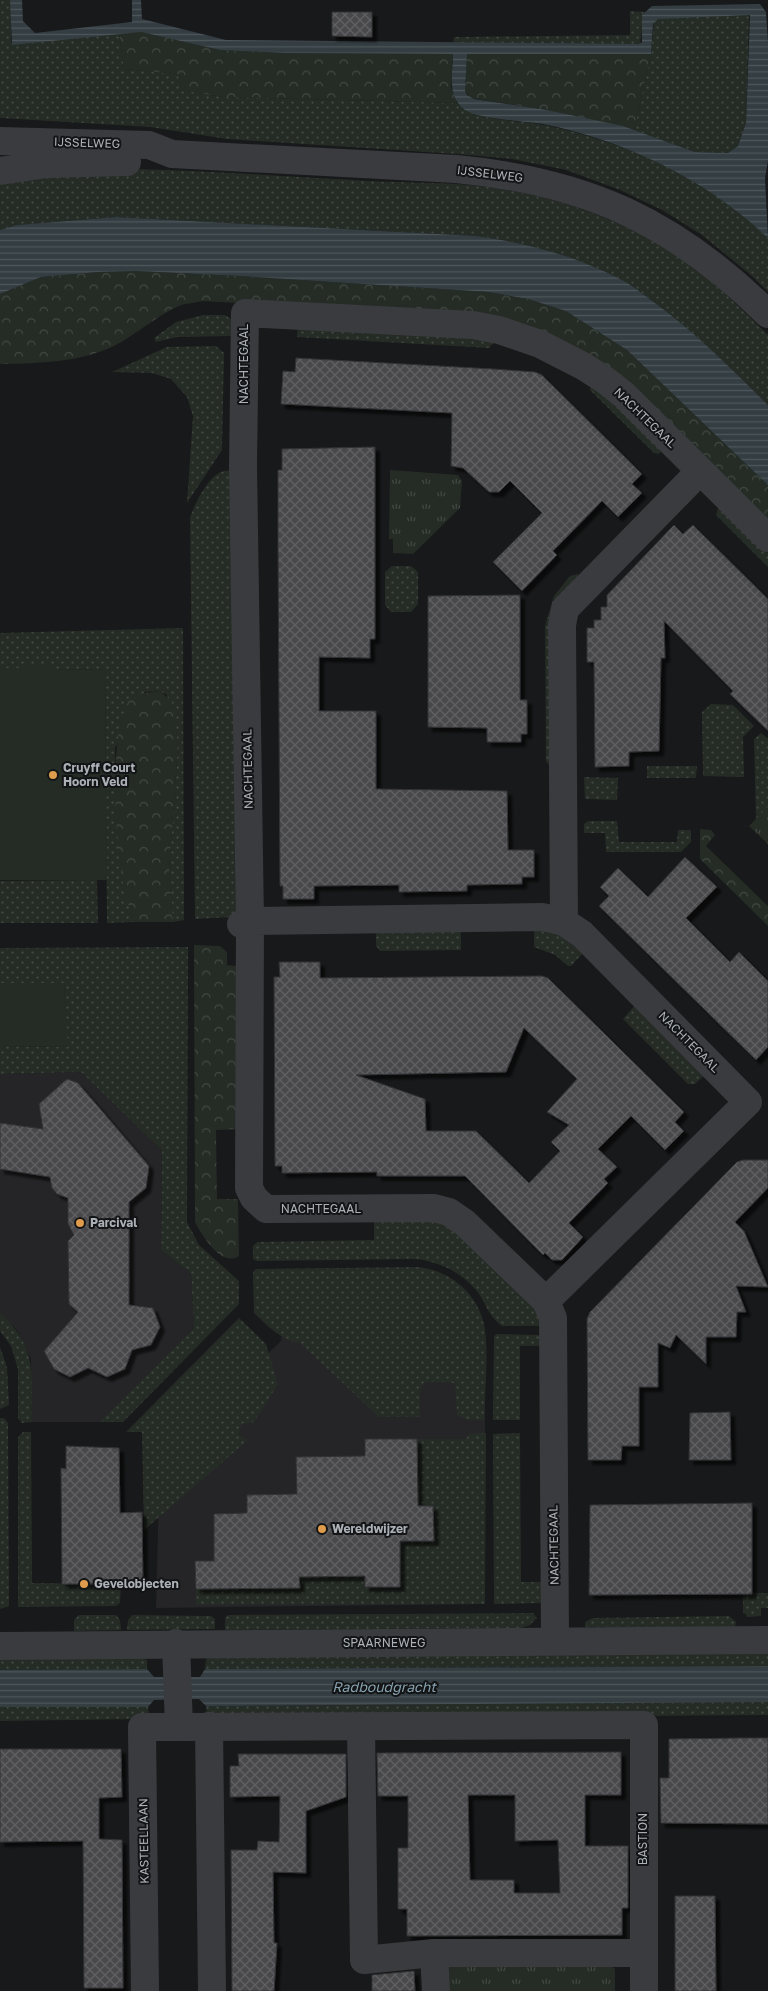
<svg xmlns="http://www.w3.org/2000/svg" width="768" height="1991" font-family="'Golos Text',sans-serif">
	<defs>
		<pattern id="grass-dots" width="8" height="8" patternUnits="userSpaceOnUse" patternTransform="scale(1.25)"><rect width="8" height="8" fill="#252c25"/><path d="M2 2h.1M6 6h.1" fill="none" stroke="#424843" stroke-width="1.8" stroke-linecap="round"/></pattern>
		<pattern id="forest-crowns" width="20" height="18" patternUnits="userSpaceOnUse" patternTransform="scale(1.25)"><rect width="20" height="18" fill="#252c25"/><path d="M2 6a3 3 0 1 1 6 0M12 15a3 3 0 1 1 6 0" fill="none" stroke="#424843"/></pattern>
		<pattern id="park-tufts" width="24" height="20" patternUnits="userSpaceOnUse" patternTransform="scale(1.25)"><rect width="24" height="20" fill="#252c25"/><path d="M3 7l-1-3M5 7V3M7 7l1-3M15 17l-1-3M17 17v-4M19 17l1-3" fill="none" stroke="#424843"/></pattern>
		<pattern id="water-rules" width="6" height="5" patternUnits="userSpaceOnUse" patternTransform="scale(1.25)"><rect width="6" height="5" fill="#333d42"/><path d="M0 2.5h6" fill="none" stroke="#4e575b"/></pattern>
		<pattern id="building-cross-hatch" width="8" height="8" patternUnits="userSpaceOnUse" patternTransform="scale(1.25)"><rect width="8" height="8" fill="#48494c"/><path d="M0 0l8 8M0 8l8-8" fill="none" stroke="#606164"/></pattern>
		<filter id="shadow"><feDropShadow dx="4.5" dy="4.5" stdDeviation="1" flood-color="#0009"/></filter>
	</defs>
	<rect width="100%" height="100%" fill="#18191a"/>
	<g fill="#252527">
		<path d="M81,1072L162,1149L161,1250L191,1273L194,1328L101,1422H32L31,1359L17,1330L0,1312V1074Z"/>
		<path d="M284,1315L485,1357V1604L156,1608L160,1454L281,1341Z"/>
	</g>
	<g fill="url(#grass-dots)">
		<path d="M0,0H11V43L39,42L119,33L124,69L179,74L181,90L223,97L457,103C479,123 517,119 544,125C625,142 710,178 768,238V292L752,276L702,235L662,210L620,190L566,170L512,159L458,154L227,139L150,127L0,118Z"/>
		<path d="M630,11L644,12L640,44L453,45L454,37L630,35Z"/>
		<path d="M749,15L746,123L738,146L728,153L695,152L634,130L651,54L654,21L660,18Z"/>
		<path d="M137,169C215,171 293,177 370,181C407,183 444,182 480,186C557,195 637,223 699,272C724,291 746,313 768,335V405C732,369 696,333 655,303C645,296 635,287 624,281C577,256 528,243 476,236L116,217L17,225L0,230V180Z"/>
		<path d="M203,315H225L231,319L233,336L177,337L156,342L154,338L176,322Z"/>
		<path d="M298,326L454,335L494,342L489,348L297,337Z"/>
		<path d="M216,346L224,353L222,450L187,503L193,416L187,397L171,379L152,373L112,372L167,347Z"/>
		<path d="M591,384L613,401L663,449L659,454L654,453L590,390Z"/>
		<path d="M235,470L238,909L231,917L195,919L190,518C194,505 207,479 219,473C223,470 230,471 235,470Z"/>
		<path d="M719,505L768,553V567L716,515Z"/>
		<path d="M392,566H411L418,572V604L411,612H391L385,605V572Z"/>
		<path d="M577,574L581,577L550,766L546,761L545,626L554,596L570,576Z"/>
		<path d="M183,628L184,920L173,922L169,872L178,745L167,695L160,691L145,692L115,748L116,794L123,883L134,922L107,923L105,670L53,669V665H19L20,668H0V633Z"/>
		<path d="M711,704L733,705L754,726L743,737L744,777L703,776L702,712Z"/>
		<path d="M761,733L768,739V807L756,820L754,739Z"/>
		<path d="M647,766H697L696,778H647Z"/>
		<path d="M584,777L618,778L617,800L585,799Z"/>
		<path d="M588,821H617L619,842H677L678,830H691V842L681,852H606L605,833H584V824Z"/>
		<path d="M97,880L98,923H0V881Z"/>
		<path d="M534,929L553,930L584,952L571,966H568L555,955L534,947Z"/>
		<path d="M376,930H461V950L380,951L376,946Z"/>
		<path d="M188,947L187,1222L199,1245L239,1281V1304L123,1422H100L194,1328L191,1273L161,1250L162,1150L81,1072L0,1074V1046L67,1047L64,983H0V948Z"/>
		<path d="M636,1004L707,1073L695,1084H688L623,1019Z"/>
		<path d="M374,1219H442L536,1308L541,1326H502C491,1318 487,1308 481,1297C467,1275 440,1261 415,1259L257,1261L253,1259V1246L257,1242L374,1240Z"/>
		<path d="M416,1267C448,1269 477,1292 484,1324C489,1348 485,1393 484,1420H468L457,1415L455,1384L450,1382H424L420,1391V1417H379L299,1342L297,1343C279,1338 268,1326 254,1313L253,1272L256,1269Z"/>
		<path d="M0,1312C39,1350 31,1373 32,1422L22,1423L18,1418V1369L11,1346L0,1331Z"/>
		<path d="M239,1318L266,1344L278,1384L254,1422L242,1424L239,1430V1435L248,1440L144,1530L142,1432H126Z"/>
		<path d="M496,1334L541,1335V1346H520V1420H493L494,1337Z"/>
		<path d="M0,1347L7,1367L9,1405L0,1409Z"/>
		<path d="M0,1418H4L8,1423L9,1606L0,1609Z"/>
		<path d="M23,1432H31L32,1583L121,1584L120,1603L116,1606L18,1607V1437Z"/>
		<path d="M486,1433L485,1604L196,1605V1589L299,1588L300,1577L364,1576L365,1588L400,1589V1541L434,1540L433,1506H418V1439H466L469,1434Z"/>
		<path d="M520,1433L521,1582H543L544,1603L494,1604L493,1434Z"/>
		<path d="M743,1593H768V1608H761V1616L748,1617L743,1612Z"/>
		<path d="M533,1613L537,1618L530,1625L521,1628L225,1630V1618L228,1615Z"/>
		<path d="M79,1615H116L120,1620L121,1630L74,1631V1620Z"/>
		<path d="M132,1615L211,1616L215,1619V1629L127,1630L128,1620Z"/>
		<path d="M729,1616L736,1622L735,1627H585V1622L593,1618Z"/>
		<path d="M768,1653V1666L205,1669L206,1659L212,1657Z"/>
		<path d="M0,1658H140L147,1660V1669L0,1670Z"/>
		<path d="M768,1702V1715L267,1719L207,1718L206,1706Z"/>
		<path d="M0,1707H148L149,1717L141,1719L0,1721Z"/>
	</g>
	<g fill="url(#forest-crowns)">
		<path d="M141,32L220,50L283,53L453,54L451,87L457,103L223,97L180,90L178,74L124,69L119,33Z"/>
		<path d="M467,54H651L634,130L547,110L471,98L465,91Z"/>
		<path d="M136,271L240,276L489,292L528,299L566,311L627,350L768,485V524L585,356L360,310L202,301C195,303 186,303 179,306C156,316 137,334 114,346C78,363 39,363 0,364V294L41,277L98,272Z"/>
		<path d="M160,691L172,702L178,745L169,872L173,922H134C130,909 125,895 123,882C116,839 106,728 133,695Z"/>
		<path d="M700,829L711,830L715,835L706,846L768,906V926L700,859Z"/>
		<path d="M194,945L220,946L227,952V965L237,966L238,1129L216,1130L217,1199H238L239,1256C221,1268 202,1235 195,1222Z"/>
	</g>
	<g fill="url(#park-tufts)">
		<path d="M390,470L458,475L462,481L460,508L413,554L393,553V539H389Z"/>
		<path d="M768,807V844L749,826Z"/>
		<path d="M447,1963L610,1965L615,1969V1991H448Z"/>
	</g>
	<g fill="#252c25">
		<path d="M19,664L53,665L54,669L105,670L107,880H0V668H19Z"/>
		<path d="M0,983H64L68,1047L0,1046Z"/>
	</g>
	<g fill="url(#water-rules)" fill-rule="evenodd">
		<path d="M10,0H22L23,21L35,33L132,22V0H141L142,19L226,40L639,44L642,42V15L652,6L760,4L766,12L768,43V161L765,178L768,238C706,179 626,141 543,124C525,121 478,119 465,110C446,96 453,74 453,54L283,53L220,50L141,32L12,45ZM750,15L746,123L738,146L728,153L695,152L623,126L547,110L474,99L467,95L465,91L467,54H651L653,24L658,19Z"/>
		<path d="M116,217L476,236C528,243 577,256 624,281C635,287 645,296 655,303C696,333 732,369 768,405V485L627,350L566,311L528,299L489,292L240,276L136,271L98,272L41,277L0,294V230L17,225Z"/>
		<path d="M768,1666V1702L206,1706L199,1699L154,1700L148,1707H0V1670L147,1669L154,1677H200L205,1669Z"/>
	</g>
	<g fill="url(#building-cross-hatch)" stroke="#333336" fill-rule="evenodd" filter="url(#shadow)">
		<path d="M332,12H372V37L332,36Z"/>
		<path d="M296,358L493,369L535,372L542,375L642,474L632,484L642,493L618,517L602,501L553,551L557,555L522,591L493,562L542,513L510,481L499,492H489L463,468L451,466L452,413L281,404L283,371L295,372Z"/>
		<path d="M375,447V639H370V658L319,657V711H376V789L507,791L508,850H534V877H522V884L467,885V891L399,892V885L314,886V899H283V886H280L278,543V470H282V449Z"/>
		<path d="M674,525L683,534L693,525L768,599V731L730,694L733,691L664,621L665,658H661L659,751L629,752V766L595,767L594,662H587V628H594V620H601V607H607V595Z"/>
		<path d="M520,595V700H527V734H521V742H487V728L428,727V596Z"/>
		<path d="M685,857L717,887L686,918L730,962L739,952L768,981V1047L756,1060L599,906L609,896L600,887L618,868L648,897Z"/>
		<path d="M279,962H320V978L542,976L548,978L684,1112L675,1122L684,1131L665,1150L631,1116L598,1149L617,1167L604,1179L608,1183L569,1223L583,1237L562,1260H552L545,1253L543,1255L465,1176H377V1172L282,1173V1166H275L274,977H280ZM524,1028L577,1079L547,1112L569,1125L551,1142L560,1151L529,1183L476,1131H426L425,1099L356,1075L506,1072Z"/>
		<path d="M67,1079L78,1083L149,1166L146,1188L129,1202V1305L153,1308L160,1327L151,1345L132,1350L125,1369L107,1377L88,1368L70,1377L54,1369L44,1351L78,1312L69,1304L68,1241L74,1235L68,1224V1198L57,1194L52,1188L50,1177L0,1169V1123L43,1129L39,1104Z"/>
		<path d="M743,1160H768V1188L735,1222L744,1231L768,1287L736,1286L746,1312H737L736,1337H706V1364L676,1335L670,1348L658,1343V1387H639V1446H622L621,1460H588L587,1319L590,1312L737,1162Z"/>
		<path d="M730,1412L731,1460H689L690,1413Z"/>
		<path d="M365,1439H417L418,1506H433L434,1541H400V1587H365V1576L299,1577L300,1588L196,1589L195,1561H214V1514L247,1513V1495L297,1494L296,1457L365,1456Z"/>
		<path d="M66,1446L119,1448L120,1513L142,1512L143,1584H62L61,1468L66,1469Z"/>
		<path d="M752,1503V1594L589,1595L590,1505Z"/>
		<path d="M742,1738H768V1824L661,1823L660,1778H669V1739Z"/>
		<path d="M0,1749H121L122,1797L99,1798V1839L122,1840L123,1988H84L83,1841L0,1842Z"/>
		<path d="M621,1752V1795H585V1846H628V1908H622V1935L407,1936V1909H398V1848H408V1796H378L377,1753ZM468,1795H515V1841L558,1840L560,1893H514V1880H470Z"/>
		<path d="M238,1754H346V1797L306,1811V1873L273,1872L274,1943H277L274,1991H232L231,1850H257L258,1841L279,1842L280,1796L230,1797V1766H239Z"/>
		<path d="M675,1896H715L716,1991H675Z"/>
		<path d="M414,1971L415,1991H372V1975Z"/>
	</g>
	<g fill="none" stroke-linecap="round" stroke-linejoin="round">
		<g stroke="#3a3b3f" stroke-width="28">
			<path d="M0,141L149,145L172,154L456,169C586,181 675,222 768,314"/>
			<path d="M0,171L47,164L127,162"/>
			<path d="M564,922L562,625L565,609L700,471"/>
			<path d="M241,924L250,921L243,466L245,313L473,325L499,330L540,344L583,366L605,380L624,395L768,538"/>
			<path d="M546,1301L748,1102L582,934L564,922L543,917L250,921L249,1188L254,1198L266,1209L434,1208L449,1212L465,1223L546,1301L553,1318L555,1640"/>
			<path d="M176,1643L179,1727L644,1725V1991"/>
			<path d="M0,1646L768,1640"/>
			<path d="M209,1726L212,1991"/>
			<path d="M361,1726L364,1960L434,1953H644"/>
			<path d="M434,1953L436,1991"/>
			<path d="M145,1991L142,1727H179"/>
		</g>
	</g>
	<g fill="#de9c4c" stroke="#131415" stroke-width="2">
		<circle cx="53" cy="775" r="5"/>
		<circle cx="80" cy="1223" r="5"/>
		<circle cx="322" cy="1529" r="5"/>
		<circle cx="84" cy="1584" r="5"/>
	</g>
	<g text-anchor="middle" stroke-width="4" stroke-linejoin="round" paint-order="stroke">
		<g font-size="12" fill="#acb1b8" stroke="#131415">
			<text transform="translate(87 143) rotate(2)" y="4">IJSSELWEG</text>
			<text transform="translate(490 174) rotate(7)" y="4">IJSSELWEG</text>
			<text transform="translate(244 364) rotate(-90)" y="4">NACHTEGAAL</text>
			<text transform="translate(645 418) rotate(44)" y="4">NACHTEGAAL</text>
			<text transform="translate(248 769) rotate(-91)" y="4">NACHTEGAAL</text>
			<text transform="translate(689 1042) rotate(45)" y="4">NACHTEGAAL</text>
			<text x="321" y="1213">NACHTEGAAL</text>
			<text transform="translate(554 1545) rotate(-91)" y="4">NACHTEGAAL</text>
			<text x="384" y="1647">SPAARNEWEG</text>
			<text transform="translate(643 1839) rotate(-90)" y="4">BASTION</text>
			<text transform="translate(144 1841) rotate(-91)" y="4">KASTEELLAAN</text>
		</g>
		<g font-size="12" font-weight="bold" fill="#acb1b8" stroke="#131415" text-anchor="start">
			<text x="63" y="772">Cruyff Court<tspan x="63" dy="14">Hoorn Veld</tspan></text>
			<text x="90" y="1227">Parcival</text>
			<text x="332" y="1533">Wereldwijzer</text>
			<text x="94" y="1588">Gevelobjecten</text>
		</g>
		<g font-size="14" font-style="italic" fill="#87a2af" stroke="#131415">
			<text x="384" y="1692">Radboudgracht</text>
		</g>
	</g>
</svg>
